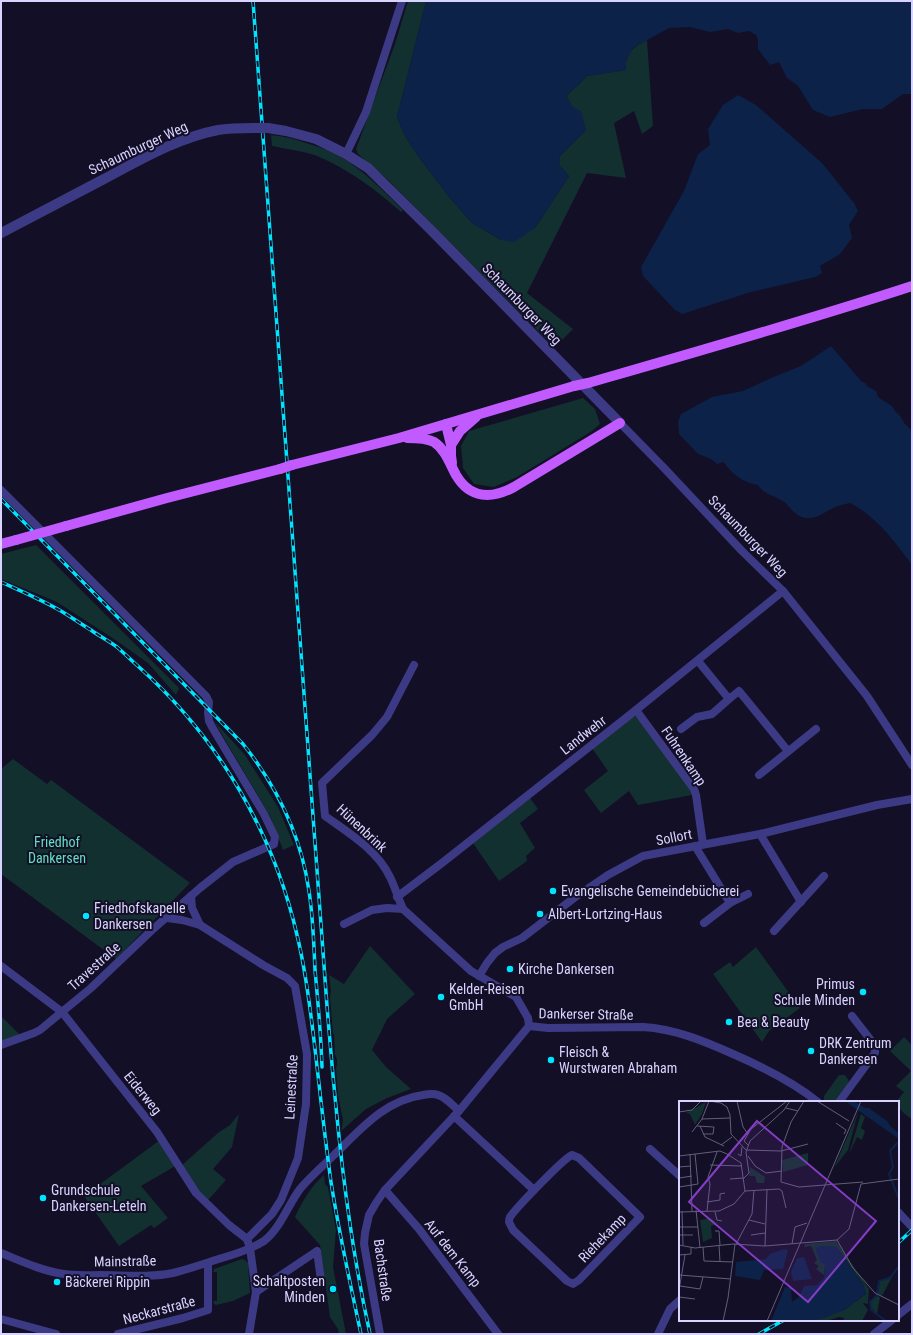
<svg xmlns="http://www.w3.org/2000/svg" width="913" height="1335" font-family="'Roboto Condensed',sans-serif">
	<rect width="100%" height="100%" fill="#130f26"/>
	<g fill="#12302f">
		<path d="M408,1H426L397,117L405,136L421,160L450,198L472,223L501,240L535,228L569,176L559,165L560,156L586,130L566,96L579,84L587,76L625,70C627,51 632,48 647,40L653,126L642,134L634,111L614,123L626,178L587,173L527,293L573,329L559,343H550L387,179L358,154L356,149L395,44Z"/>
		<path d="M271,135C284,136 296,139 309,144C316,146 323,148 329,151C358,164 381,189 403,210L401,212C376,190 349,169 317,156C304,151 286,149 272,146Z"/>
		<path d="M583,398L595,409L600,424L592,431L517,477L494,487L474,484L463,468L461,446L469,431Z"/>
		<path d="M36,545L179,688L176,695L148,663L114,639L57,602L1,579V554Z"/>
		<path d="M633,716L638,717L690,788L692,795L638,805L629,791L601,813L584,790L608,771L592,748Z"/>
		<path d="M214,721L245,755L278,807L294,845L283,850L270,816Z"/>
		<path d="M13,759L47,784L51,780L190,883L116,959L1,874V769Z"/>
		<path d="M530,798L538,809L520,823L535,848L526,856L527,861L499,881L473,843Z"/>
		<path d="M370,946L415,994L387,1019L372,1050L386,1067L411,1089L387,1098L366,1109L341,1131L343,1120L338,1095L336,1069L337,1064V1059L335,1055L334,1035L333,1033L330,997L331,991L329,975L344,984Z"/>
		<path d="M756,947L800,1008L769,1031L762,1042L713,974L730,962L733,967Z"/>
		<path d="M1,1016L20,1035L1,1042Z"/>
		<path d="M904,1037L912,1045V1119C906,1115 898,1110 898,1102H896L904,1092L896,1086L911,1071L890,1051Z"/>
		<path d="M839,1075H845L849,1081L848,1084L834,1102H825L824,1099V1096Z"/>
		<path d="M239,1114L232,1147L213,1169L226,1180L208,1200L196,1188L181,1166L218,1133L230,1125Z"/>
		<path d="M160,1140L177,1165L141,1186L168,1218L154,1228L151,1225L119,1246L84,1196Z"/>
		<path d="M324,1175L325,1184L328,1187L336,1230L333,1267L346,1334H339L338,1329L330,1317L320,1245L295,1217C302,1202 311,1186 324,1175Z"/>
		<path d="M242,1259L245,1260L248,1263L250,1293L233,1301L216,1305L214,1304L213,1301H217V1272H213L214,1269Z"/>
	</g>
	<g fill="#0c2248">
		<path d="M426,1H912V94H903L882,109H863L830,117L813,110L798,86L787,78L779,62L770,65L758,49V40L756,35L749,31L738,33L728,29L710,32L690,27L669,28L633,48L626,60V70L587,76L566,96L573,107L581,111L586,130L560,156L559,165L569,176L535,228L514,242L501,240L472,223L450,198L421,160L405,136L397,117Z"/>
		<path d="M738,95L756,105L822,163L854,203L858,211L849,225L852,238L840,254L820,266L822,273L815,277L751,292L682,314L675,310L643,276L641,267L684,191L698,154L710,145L708,129L723,105Z"/>
		<path d="M831,346L862,382L865,383L867,386L876,391L878,397L892,406L895,411L900,416L905,424L912,431V565C895,542 876,516 850,503C845,504 840,505 835,507C821,514 810,525 795,513C790,509 787,503 781,500C771,494 765,495 758,485C741,482 734,475 723,462L717,464L711,459L698,454L679,434L678,422L681,414L712,397L743,391L771,378L801,366Z"/>
	</g>
	<g fill="none" stroke-linecap="round" stroke-linejoin="round">
		<g stroke="#3d3a85" stroke-width="8">
			<path d="M346,154L366,112L402,1"/>
			<path d="M620,423L665,469L742,551L783,591L867,696L912,765"/>
			<path d="M1,490L206,696L209,702L208,713L209,721L212,727L264,814L275,837L274,844L233,862L200,888L152,930L91,988L40,1030L34,1033L1,1045"/>
			<path d="M698,661L729,699L739,691L788,751"/>
			<path d="M414,665L387,717L372,735L322,783L325,816C349,833 377,850 390,877C395,887 398,898 403,909L471,971L516,997L528,1018L529,1026"/>
			<path d="M636,710L694,789L696,795L703,844"/>
			<path d="M681,729L697,717L712,714L729,699"/>
			<path d="M759,775L816,729"/>
			<path d="M760,834L801,902"/>
			<path d="M695,846L730,903"/>
			<path d="M191,896L192,908L200,925L263,965L287,978L295,986L307,1054L306,1104L298,1158L281,1200L272,1214L247,1239"/>
			<path d="M397,897L442,863L636,710L783,591"/>
			<path d="M167,918L182,920L200,925"/>
			<path d="M704,923L730,903L748,894"/>
			<path d="M344,924L372,910L387,908L403,909"/>
			<path d="M774,931L824,876"/>
			<path d="M1,966L62,1012L157,1132L196,1193L229,1225L247,1239L250,1248L256,1292L249,1334"/>
			<path d="M479,976L487,963L495,953L503,947L522,938L574,898L608,875L643,856L760,834L877,805L912,799"/>
			<path d="M529,1026L548,1028L643,1027C675,1029 704,1041 733,1054C763,1067 793,1082 818,1102"/>
			<path d="M839,1102L875,1053V1047L873,1043L852,1016"/>
			<path d="M454,1116L534,1190"/>
			<path d="M650,1149L680,1176"/>
			<path d="M572,1155L579,1158L640,1217L579,1280L573,1284L567,1281L513,1230L509,1222C509,1220 509,1219 510,1217C516,1208 564,1158 572,1155Z"/>
			<path d="M385,1190L419,1229L498,1334"/>
			<path d="M898,1212L912,1227"/>
			<path d="M1,1253C21,1261 42,1271 64,1274C76,1276 88,1275 100,1275C124,1275 150,1278 173,1273C189,1269 206,1263 222,1258C236,1254 251,1249 264,1241C280,1229 288,1205 300,1189C310,1177 323,1166 334,1155C360,1130 385,1100 423,1095C428,1094 433,1093 438,1095C446,1097 453,1106 459,1111"/>
			<path d="M256,1292L317,1251L321,1280"/>
			<path d="M898,1315L912,1304"/>
			<path d="M1,1319L56,1334"/>
			<path d="M118,1334L183,1318L208,1310V1263"/>
			<path d="M380,1334L364,1244L365,1233L369,1215L376,1203L385,1190L459,1111L529,1026"/>
			<path d="M658,1334L670,1309L680,1300"/>
			<path d="M874,1334L892,1320"/>
		</g>
		<g stroke="#3d3a85" stroke-width="10">
			<path d="M268,128L286,131L316,139L346,154L368,168L431,230L620,423"/>
			<path d="M1,233C35,215 69,197 104,179C140,160 177,138 218,130C230,128 242,128 254,128"/>
		</g>
		<g stroke="#c25bff" stroke-width="10">
			<path d="M588,383C696,352 805,321 912,286"/>
			<path d="M446,424L451,445V456L452,463"/>
			<path d="M407,438C415,438 426,438 434,442C445,449 450,464 456,475C470,499 492,499 514,487L620,423"/>
			<path d="M451,445L460,431L476,417"/>
			<path d="M292,465L399,438L574,386"/>
			<path d="M66,526L167,498L280,469"/>
			<path d="M1,544L16,540"/>
		</g>
		<defs>
			<g id="rail">
				<path d="M253,1L327,1006C336,1116 346,1226 370,1334"/>
				<path d="M1,499L243,744C278,788 301,835 309,891C313,917 314,944 315,970C318,1002 321,1034 322,1067"/>
				<path d="M1,582C21,591 42,600 61,611C71,617 81,624 91,630C99,636 109,641 117,647C125,654 132,661 140,668C219,739 273,832 297,935C305,967 309,999 313,1032C319,1082 324,1132 331,1182C339,1233 350,1283 361,1334"/>
				<path d="M898,1243L912,1230"/>
				<path d="M759,1334L784,1320"/>
			</g>
		</defs>
		<use href="#rail" stroke="#00e5ff" stroke-width="3.5"/>
		<use href="#rail" stroke="#130f26" stroke-width="2" stroke-dasharray="6" stroke-linecap="butt"/>
		<path stroke="#3d3a85" stroke-width="10" d="M254,128H268"/>
		<g stroke="#c25bff" stroke-width="10">
			<path d="M574,386L588,383"/>
			<path d="M280,469L292,465"/>
			<path d="M16,540L66,526"/>
		</g>
	</g>
	<g fill="#00e5ff" stroke="#130f26" stroke-width="1.5">
		<circle cx="553" cy="891" r="4"/>
		<circle cx="540" cy="914" r="4"/>
		<circle cx="86" cy="916" r="4"/>
		<circle cx="510" cy="969" r="4"/>
		<circle cx="863" cy="992" r="4"/>
		<circle cx="441" cy="997" r="4"/>
		<circle cx="729" cy="1022" r="4"/>
		<circle cx="811" cy="1051" r="4"/>
		<circle cx="551" cy="1060" r="4"/>
		<circle cx="43" cy="1198" r="4"/>
		<circle cx="57" cy="1282" r="4"/>
		<circle cx="333" cy="1289" r="4"/>
	</g>
	<g text-anchor="middle" stroke-width="4" stroke-linejoin="round" paint-order="stroke">
		<g font-size="14" fill="#d9d4ff" stroke="#130f26">
			<text transform="translate(138 148) rotate(-25)" y="5">Schaumburger Weg</text>
			<text transform="translate(522 304) rotate(46)" y="5">Schaumburger Weg</text>
			<text transform="translate(748 536) rotate(46)" y="5">Schaumburger Weg</text>
			<text transform="translate(583 735) rotate(-38)" y="5">Landwehr</text>
			<text transform="translate(684 756) rotate(56)" y="5">Fuhrenkamp</text>
			<text transform="translate(362 828) rotate(43)" y="5">Hünenbrink</text>
			<text transform="translate(674 837) rotate(-11)" y="5">Sollort</text>
			<text transform="translate(94 966) rotate(-42)" y="5">Travestraße</text>
			<text transform="translate(586 1014) rotate(1)" y="5">Dankerser Straße</text>
			<text transform="translate(291 1087) rotate(-87)" y="5">Leinestraße</text>
			<text transform="translate(143 1093) rotate(51)" y="5">Eiderweg</text>
			<text transform="translate(602 1238) rotate(-46)" y="5">Riehekamp</text>
			<text transform="translate(453 1253) rotate(52)" y="5">Auf dem Kamp</text>
			<text transform="translate(125 1261) rotate(-1)" y="5">Mainstraße</text>
			<text transform="translate(383 1270) rotate(82)" y="5">Bachstraße</text>
			<text transform="translate(159 1310) rotate(-15)" y="5">Neckarstraße</text>
		</g>
		<g font-size="14" fill="#5fe0c0" stroke="#130f26">
			<text x="57" y="847">Friedhof<tspan x="57" dy="16">Dankersen</tspan></text>
		</g>
		<g font-size="14" fill="#d9d4ff" stroke="#130f26" text-anchor="start">
			<text x="561" y="896">Evangelische Gemeindebücherei</text>
			<text x="94" y="913">Friedhofskapelle<tspan x="94" dy="16">Dankersen</tspan></text>
			<text x="548" y="919">Albert-Lortzing-Haus</text>
			<text x="518" y="974">Kirche Dankersen</text>
			<text x="855" y="989" text-anchor="end">Primus<tspan x="855" dy="16">Schule Minden</tspan></text>
			<text x="449" y="994">Kelder-Reisen<tspan x="449" dy="16">GmbH</tspan></text>
			<text x="737" y="1027">Bea &amp; Beauty</text>
			<text x="819" y="1048">DRK Zentrum<tspan x="819" dy="16">Dankersen</tspan></text>
			<text x="559" y="1057">Fleisch &amp;<tspan x="559" dy="16">Wurstwaren Abraham</tspan></text>
			<text x="51" y="1195">Grundschule<tspan x="51" dy="16">Dankersen-Leteln</tspan></text>
			<text x="325" y="1286" text-anchor="end">Schaltposten<tspan x="325" dy="16">Minden</tspan></text>
			<text x="65" y="1287">Bäckerei Rippin</text>
		</g>
	</g>
	<g transform="translate(679 1101)">
		<rect width="220" height="220" fill="#130f26"/>
		<path d="M27,1L23,13L16,24L11,13L7,12ZM179,11L169,49L155,67ZM182,13L186,16L182,27L186,30L183,39L178,36L170,53ZM129,52V64L104,71L103,59ZM71,66L86,76L85,82H78L76,75H70ZM32,117L38,123L32,125L33,137L24,141L21,119ZM157,140L190,188L189,203L184,202L189,209L183,220H164L165,217L160,216L147,220H133L165,209L187,193L184,183L157,146L142,145L141,157L146,163L145,174L137,168L140,165L135,162L138,159L132,145L125,146L126,143ZM214,174L203,195L199,193L201,180ZM198,195L201,196L198,213L191,206L192,199Z" fill="#12302f"/>
		<path d="M166,0H175L186,7H190L208,20L212,26L220,32V38ZM146,145L157,146L185,185L187,193L165,209L145,217L133,220H92L106,186L112,187L113,201L120,196L125,185L138,184L145,177L146,163L142,162L137,150L138,146ZM105,148L109,149L104,168L85,169L81,179L56,175L57,161L87,158L91,153ZM125,156L133,178L114,180L112,171L118,157Z" fill="#0c2248"/>
		<path fill="none" stroke="#0c2248" stroke-width="2" d="M219,41L211,50L214,66L210,73L220,98M207,220L192,209L191,201L198,194L200,180L211,177L220,165"/>
		<path fill="none" stroke="#625e7d" stroke-width="1" d="M58,0L64,26L69,33M125,0L112,21L103,46L102,81L120,86L184,81M138,0L170,20M107,7L119,10M0,11L13,9L22,0M23,18L51,17M157,22L167,29L165,33M18,25L35,26L34,33H24M21,25L26,36L45,45M13,31L23,18L30,0L42,2L48,6L51,14L52,33L67,49L102,50L129,43M42,44L53,36M69,44L65,40L72,28L108,0M11,53L13,110M59,53L62,55L63,46M0,55L41,50L48,53L62,62L66,90M69,55L76,65L87,72L103,70M31,64L63,65M0,66L12,65M0,77L13,75M51,78L64,77M64,78L70,72L67,51L71,40L105,9L111,0M0,83V101M0,86L19,83L16,53M66,90L100,88L103,90L107,107M28,101L41,99V93L46,92M17,109L21,146M3,110L4,144M28,110L31,83L29,76L38,51M0,111L40,110L55,103L66,90M36,111L38,119L43,120M70,119L86,123M0,126H19M36,130H40L41,144M0,134H14M72,134L86,132M158,139L174,167L196,192L220,204M57,143L73,113L75,89M113,143L116,126L128,122M0,144L16,147L54,143L86,145L158,139L170,128L182,83L220,78M40,144L41,161M86,145L88,88M24,146L25,160L54,161M0,154L12,153V146M0,174L52,178M1,185L21,188L24,176M0,189L6,154M0,196L16,198M44,220L49,197L56,143M88,220L182,0"/>
		<path fill="#843dc5" fill-opacity="0.15" stroke="#843dc5" stroke-width="2" d="M78,20L197,120L129,201L10,101Z"/>
		<rect width="220" height="220" fill="none" stroke="#d9d4ff" stroke-width="2"/>
	</g>
	<rect width="913" height="1335" fill="none" stroke="#d9d4ff" stroke-width="4"/>
</svg>
